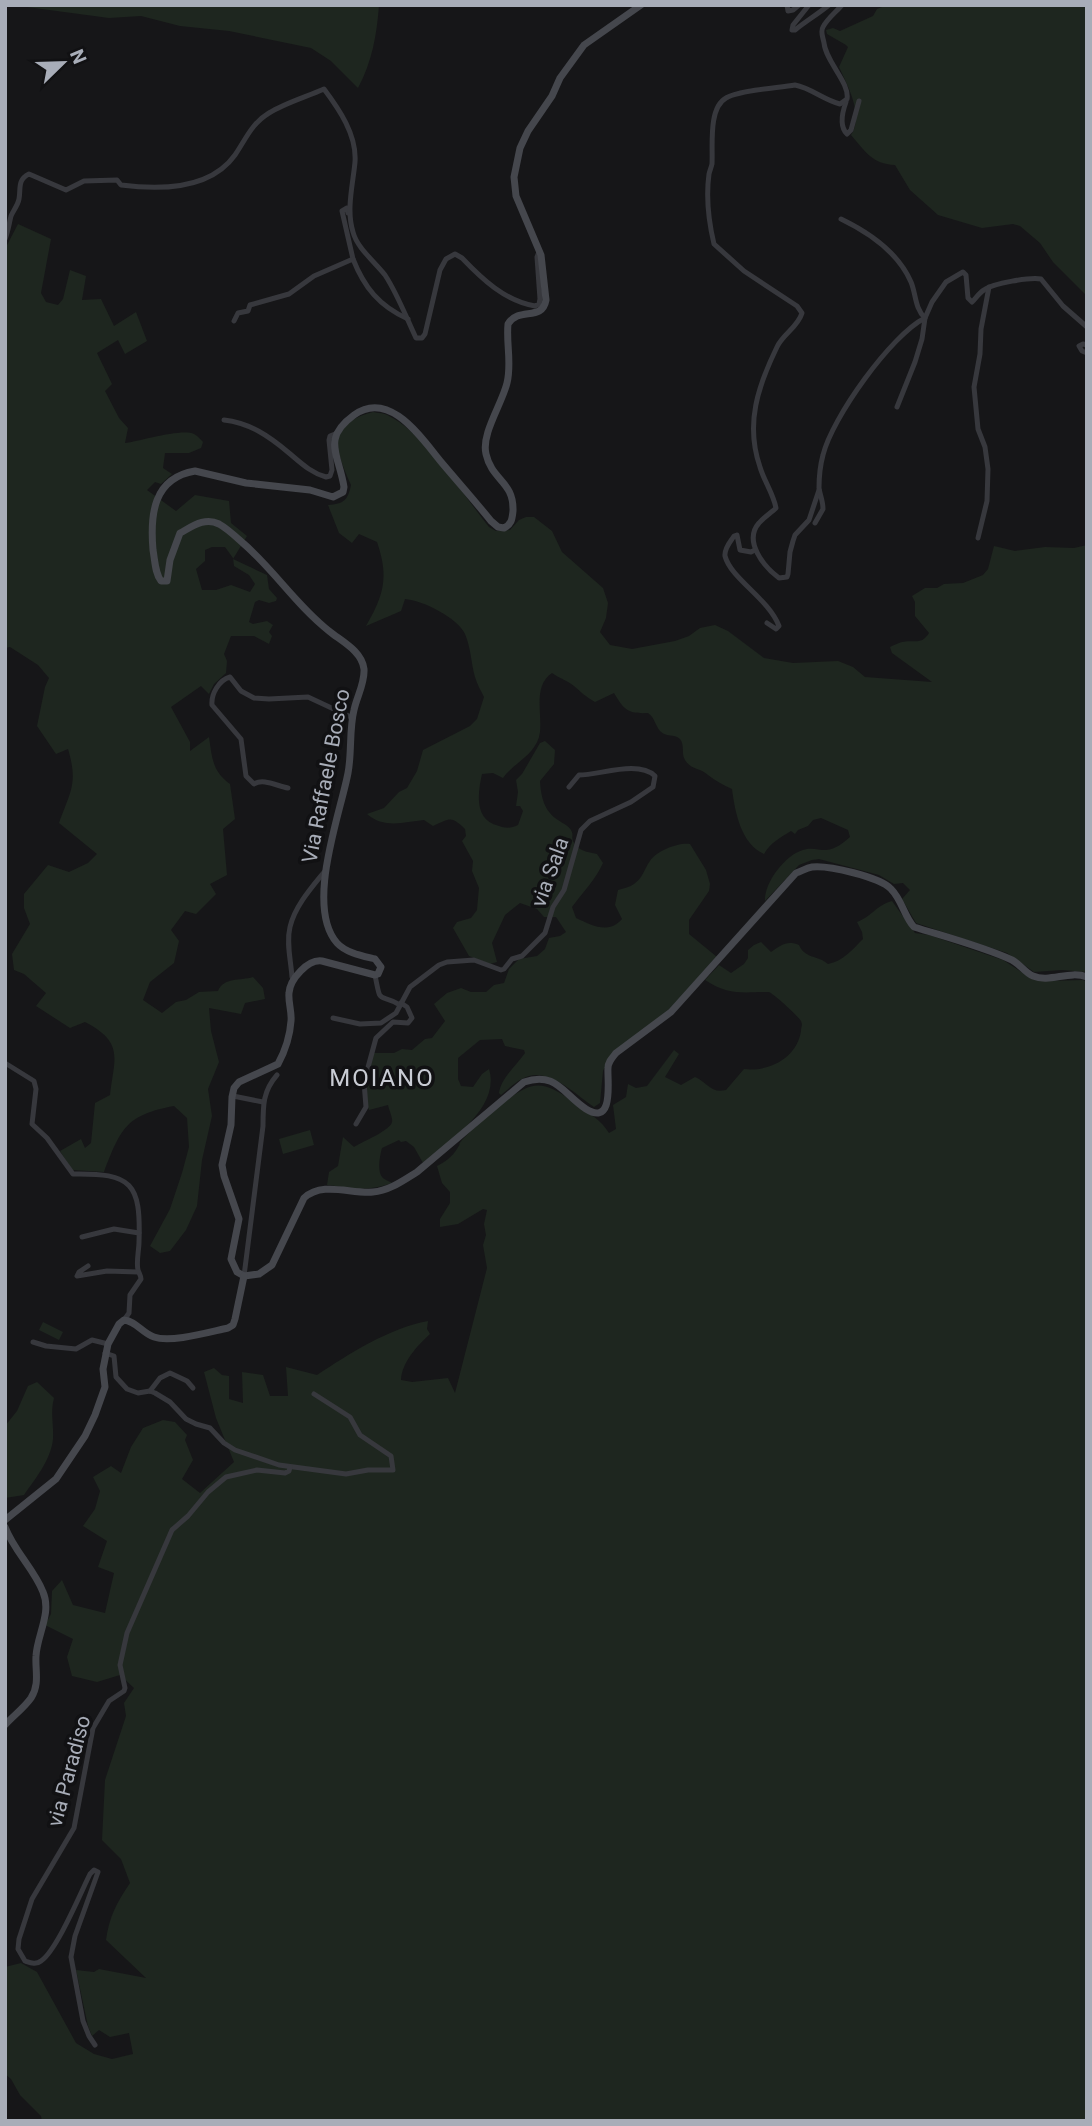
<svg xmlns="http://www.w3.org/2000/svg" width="1092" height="2126" font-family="Roboto,sans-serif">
	<rect width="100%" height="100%" fill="#161618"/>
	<g fill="#1e261f" fill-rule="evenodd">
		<path d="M12,5H379C377,34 372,62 358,88L331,61L311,48L229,31L180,26L141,16L109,18Z"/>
		<path d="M887,5H1087V296L1053,262L1040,243L1020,226L1013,224L982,228L938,215L910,190L895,165C872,164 866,152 851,135C864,116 848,86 839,67L848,47L846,45L827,34L826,30L833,28L840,31L873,16L877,9Z"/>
		<path d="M18,224L51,239L41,293L46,302L58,305L63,299L70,270L86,276L82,300L101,299L114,326L136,312L147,341L125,354L118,340L97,353L112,384L105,391L119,418L128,428L125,443C140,441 182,428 194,434C198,436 200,439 203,442L201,448L189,453H165L163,468L172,474L161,484L155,482L147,490L176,511L195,495L229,501L231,523L247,536L233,559L267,575L269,589L277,598L276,601L269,603L259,600L255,602L249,622L253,624L267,621L273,625L269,632L272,636L269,644L254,636H231L224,654L227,661L226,673L214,684L209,694L201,686L171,707L190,742V751L209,737C212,757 212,771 230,784L235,819L223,829L227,875L210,884L216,894L196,914L185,911L171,930L179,941L174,963L150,982L143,1000L162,1013L176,1002L186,1000L199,992L218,991C224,977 240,981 253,977L263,988L265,999L245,1003L241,1014L209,1008L211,1031L219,1062L208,1089L212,1116L202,1160L197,1206L186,1230L170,1251L160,1253L150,1246L170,1209L182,1173L189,1147L187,1118L174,1106C126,1115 121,1128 104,1172L72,1170L60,1151L81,1139L85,1148L91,1143L95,1103L110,1095C114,1058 125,1043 85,1022L70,1028L36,1006L46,993L24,974L14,970L12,954L30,924L24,908V894L48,865L69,872L88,863L97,854L59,823C71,790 78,783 68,749L56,754L37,726L45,687L49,678L38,665L10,647L5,648V249ZM212,547H225L233,558L234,566L249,575L255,584L250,592L231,585L216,590H202L196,569L205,561V550Z"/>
		<path d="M373,412C378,413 385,413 389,416C423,432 465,497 489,527L496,531L510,530L519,520L526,517H534L552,531L562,552L603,588L608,603L606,618L600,632L610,645L632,649L675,641L689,636L700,628L715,625L728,631L764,658L793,663L838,661L853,667L865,677L932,682L892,653L890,647C894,645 898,643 902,642C914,639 921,646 929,633L915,616V602L912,596L925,588H937L944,584L963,583L983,575L988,569L994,546L1015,551L1045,547L1074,548L1087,545V972L1062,970L1034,972L1007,953L916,923L902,899L910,890L903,883L894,884L879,875L819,859L812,860L799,865L765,901C764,883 785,855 803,850C811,847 818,850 826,850C836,849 843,843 850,837L848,830L821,818L813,820L808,826L798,830L795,834L791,831C780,838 771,842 764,854C741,844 735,812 732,789C723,785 716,781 708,775C701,768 691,770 685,760C681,754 685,745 680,739C674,733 666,738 660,731C655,725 655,718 648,713C628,714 624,710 614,693L595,702C586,697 581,692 574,686C568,681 559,678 552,673C533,686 542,712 540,732C537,755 514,762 503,778L493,773L482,774C478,792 474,818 496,825C504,828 510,829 518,825L523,811L520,806H516L518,792L516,780L522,774L540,743L545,741L555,750L554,764L540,781C541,797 544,811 558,820C562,823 568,825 571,830C574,836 571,835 573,841C577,851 588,852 597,854L603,863C596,879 583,892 572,907L576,918C592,925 608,935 622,919L615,905L618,890C624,888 630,887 634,884C643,878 644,869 650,861C656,851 679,842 690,844L706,870L710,884L709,891L689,920V934L717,957L663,1016L610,1056L603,1071L600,1103L594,1107C576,1095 552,1070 529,1076C518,1079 510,1088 501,1095L499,1093C501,1078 516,1066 525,1053L524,1050L505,1046L502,1039L480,1040L458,1058V1079L461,1086L473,1087L482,1074L489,1069C501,1108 449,1141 423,1163L414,1147L406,1141L401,1142L399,1140L382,1148C380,1155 377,1171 382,1177C383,1179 391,1182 392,1183C368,1192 352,1188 327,1185L329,1172L338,1166L343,1137L354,1147C362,1142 391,1130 392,1122C393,1118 389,1110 388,1105L369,1110L363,1090L373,1053H394L402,1049L412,1050L425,1039L432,1038L445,1021L434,1004L447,993L461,988L471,992H486L494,985L504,983L509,969L519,959L537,956L545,949L549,938L560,936L566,932L556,917H544L537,909L520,903L505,915L492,943L497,962L490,964L469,956L453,928L457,922L471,918L477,910L479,888L472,871L473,861L462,841L466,836L465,829C451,816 451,818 433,826L424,820C404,822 384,829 367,814L384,808L399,792L407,788L417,771L423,750L470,726L477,719L484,697C481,691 477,684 475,677C471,663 471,648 465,634C458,618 422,600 405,599L401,611L366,626C384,595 389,577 377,542L359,534L352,543L339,533L328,505C344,504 348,500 351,485C346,474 337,453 337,442C337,425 360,415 373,412Z"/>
		<path d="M892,901L915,933L929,935L1003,960L1032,979L1047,981L1083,980L1087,982V2121H42L41,2116L20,2095L11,2079L5,2074V1967L21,1963L37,1972L76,2043L94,2054L112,2059L133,2054L129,2033L110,2037L99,2030L92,2036L88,2026L76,1970L94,1972L99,1969L146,1978L106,1940C109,1917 117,1902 130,1883L121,1859L102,1840L105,1780L126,1716L124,1703L134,1688L120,1675L97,1682L72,1676L67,1657L73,1639L45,1625L51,1614L52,1591L62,1580L73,1605L105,1613L114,1573L98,1567L107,1541L83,1526L95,1509L100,1491L93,1477L111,1466L121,1473L131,1447L143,1428L163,1420L175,1422L187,1435L185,1440L193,1460L182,1479L200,1493L234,1462L216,1418L204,1372L214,1368L222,1375L229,1376V1399L243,1403L242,1372L263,1375L270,1396H288L286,1367L317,1375C349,1354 389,1328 428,1321L427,1329L430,1334C417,1346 402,1362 401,1380L412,1382L448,1378L455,1393L487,1268L483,1245L486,1235L484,1224L487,1210L483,1209L458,1224L440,1227V1219L450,1203V1192L442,1183L437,1166C445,1162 452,1157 457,1149C463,1140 456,1148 462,1140C473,1128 486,1117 498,1107C529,1083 539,1076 573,1102C588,1114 598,1116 609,1133L616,1129L613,1105L626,1097L628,1084L636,1088L647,1086L674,1050L679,1054L665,1077L681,1085L695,1077C707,1082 711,1094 726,1090L744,1069C769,1072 797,1058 801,1031C801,1026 803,1026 801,1021C799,1017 774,994 769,992C743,992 729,996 705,980L719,965L731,973L744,964L748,958V950L754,945L761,942L771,952C781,945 787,940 799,945C805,959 818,955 828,964C843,961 852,950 863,939L862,932L857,922C874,915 875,906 892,901Z"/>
		<path d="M310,1130L314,1145L283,1154L279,1139Z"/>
		<path d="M43,1322L63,1332L59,1340L39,1330Z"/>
		<path d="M37,1382L54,1398C50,1412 54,1425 53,1439C51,1460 35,1479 24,1495L5,1498V1426L17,1411L28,1386Z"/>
	</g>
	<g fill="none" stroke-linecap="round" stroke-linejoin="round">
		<g stroke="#37383d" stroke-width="5">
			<path d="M787,5L788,11L793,10L799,5"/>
			<path d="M809,5L793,25L792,30H795C806,21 818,14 829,5"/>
			<path d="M846,102C842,113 839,126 847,134L851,130L859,101"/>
			<path d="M348,213L347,208L342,211L353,259"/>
			<path d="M5,239C8,232 9,224 11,216C13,211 18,205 19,199C21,189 17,180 29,174L66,190L84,181L117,180L121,185C159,190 210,190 235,155C246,139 251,124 269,113C285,103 306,97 324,89C339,109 357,135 355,162C353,184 346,210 353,232C357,248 375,262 385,275C398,295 406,317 416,338H422L425,334L440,270L446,259L455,254L462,258C482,279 505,301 535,306L539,304L540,299L537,257L539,252"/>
			<path d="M234,321L238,313L248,311L250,305L289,294L314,276L353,259C364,287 379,306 408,319"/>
			<path d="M1087,345L1083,344L1079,346L1082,351L1087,353"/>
			<path d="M897,407L915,362L922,339L925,318L932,302L946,282L963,272L966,275L968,298L972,302C976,298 979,293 984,290C993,283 1031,277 1041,279L1063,306L1087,327"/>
			<path d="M224,420C250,423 269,436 289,453C301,463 311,473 326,477L330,476L332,470L329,440L330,436L335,434"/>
			<path d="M819,490L809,520L795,535L793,541L790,552L788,574L787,577L779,578C764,567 743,541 759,523C764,517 771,513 776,508C773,493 764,481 760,467C745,424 758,386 777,347C783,334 798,327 802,313L797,306L744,271L714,244C709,223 706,196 709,174C710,170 711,168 712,164C713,147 708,108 726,98C739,90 778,88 795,85C811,88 824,100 840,104L847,99C850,83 826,62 824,43C823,37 820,32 823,27C827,19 836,12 842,5"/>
			<path d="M815,523L823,509C823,501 820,495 819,488C819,477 820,466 823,455C832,418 891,335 925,318C915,309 916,294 911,282C898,252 868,232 841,219"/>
			<path d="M978,538L987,501L988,469L985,447L978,429L974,387L980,354L981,329L989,287"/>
			<path d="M755,550L751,552L740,550L737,535L734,536C731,541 724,548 725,556C731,579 768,598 779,626L776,629L767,623"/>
			<path d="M288,788C277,786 263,778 254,784L246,776L241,739L212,705C211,694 219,680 230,677L241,691L254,698L269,699L308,697L353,718"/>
			<path d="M375,975C381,1007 378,992 400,1005"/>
			<path d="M292,977C291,961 286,943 290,927C295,906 312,887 325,871"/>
			<path d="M333,1018L360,1024L381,1023L396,1013L410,987L439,965L447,962L474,960L501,970L504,969L512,959L522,956L545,933L553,907L564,890L581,830L590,821L631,802L653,787L655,776C638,760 600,775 579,775L569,787"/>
			<path d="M5,1063L34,1081L36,1089L32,1124L47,1138L73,1174C132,1173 141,1183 139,1242C139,1250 136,1262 138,1270C139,1273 141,1276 141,1279L130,1295L129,1313L124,1320"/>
			<path d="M233,1096L263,1102"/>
			<path d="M356,1124L366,1107L364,1082L376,1038L393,1022L408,1023L412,1018L407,1007L401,1003"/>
			<path d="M82,1237L114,1229L139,1233"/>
			<path d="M88,1266L79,1272L77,1276L107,1271L138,1272"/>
			<path d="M244,1276L263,1126C263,1105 263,1091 277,1075"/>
			<path d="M33,1342L46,1346L76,1349L92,1340L108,1344"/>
			<path d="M105,1353L114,1356L116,1377L127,1389L138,1393L150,1391L155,1393L170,1402L186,1419L196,1424L210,1428L224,1443L235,1450L279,1465L346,1474L368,1470H393L391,1456L360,1435L350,1417L314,1394"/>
			<path d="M150,1391L160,1378L170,1373L187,1381L193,1388"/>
			<path d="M95,2045L89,2036L83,2021L71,1957L75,1936L98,1872L94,1870L90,1874C80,1894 57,1950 41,1961C36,1965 31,1963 25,1961L18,1949L19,1939L32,1899L74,1828L93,1728L109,1701L124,1691L125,1688L120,1665L127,1633L172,1530L188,1516L208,1492L226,1477L257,1470L285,1473L289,1471L290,1467"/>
		</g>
		<g stroke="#45474d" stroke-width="7">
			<path d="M244,1276L237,1272L231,1259L239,1219L224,1176L222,1165L231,1125L232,1097L234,1088L239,1082L278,1064C285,1051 290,1036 291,1021C292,1012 288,1002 289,993C290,979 308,959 322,961L375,975L378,974L381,967L375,959C363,956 346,953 337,943C305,906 340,815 348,773C352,752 349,730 354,710C357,696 365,683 364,669C362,651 341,641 329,631C297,606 274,570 244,544C236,537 228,529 219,524C205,517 193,526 180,533L170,560L167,581H161C155,573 155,561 153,550C150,515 153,478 195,471L246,483L310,490L333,497L343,492L344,487C339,454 321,439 354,415C390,389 422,439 442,463C458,482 475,501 491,521L498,527L504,528C512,524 512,519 513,511C514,481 492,481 486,454C481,434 502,404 507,383C512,363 506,344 508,324C519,306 542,322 546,300L541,255L516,196L514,177L520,148L528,131L552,96L560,78L584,45L641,5"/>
			<path d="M244,1276L259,1274L272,1265L304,1198C323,1181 350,1194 373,1192C389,1191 404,1180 417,1172L524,1082C556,1071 563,1094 586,1109C615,1127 607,1079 608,1068C608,1062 612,1058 616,1053L671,1012L796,873C802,871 806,868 812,867C828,865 880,877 891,889C902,900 904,916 914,927C946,937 981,946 1012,960C1020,964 1025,973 1033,976C1050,983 1069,970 1087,977"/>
			<path d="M5,1520L56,1479L85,1436L95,1415L105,1387L103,1369L108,1344L119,1324L124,1320C136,1321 142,1333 154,1337C171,1343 209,1332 228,1328L233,1325L235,1319L244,1276"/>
			<path d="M5,1527C14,1551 34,1569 43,1592C52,1613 37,1635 36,1656C35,1670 40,1684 31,1698C24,1708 13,1716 5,1725"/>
		</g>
	</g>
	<g text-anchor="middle" stroke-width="7" stroke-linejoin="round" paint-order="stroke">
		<g font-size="21" fill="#a8adb8" stroke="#111113">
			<text transform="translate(326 776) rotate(-79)" y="7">Via Raffaele Bosco</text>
			<text transform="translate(550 872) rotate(-70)" y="7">via Sala</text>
			<text transform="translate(69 1771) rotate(-75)" y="7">via Paradiso</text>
		</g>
		<g font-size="24" letter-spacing="2" fill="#c9ccd4" stroke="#111113">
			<text x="382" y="1086">MOIANO</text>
		</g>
	</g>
	<rect width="1092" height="2126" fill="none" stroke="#a8adb8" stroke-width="14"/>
	<g transform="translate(63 63) rotate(67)" stroke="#111113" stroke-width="5" paint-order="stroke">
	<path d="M0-5L12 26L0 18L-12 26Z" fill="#a8adb8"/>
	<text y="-10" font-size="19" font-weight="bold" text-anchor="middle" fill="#a8adb8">N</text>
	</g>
</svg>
